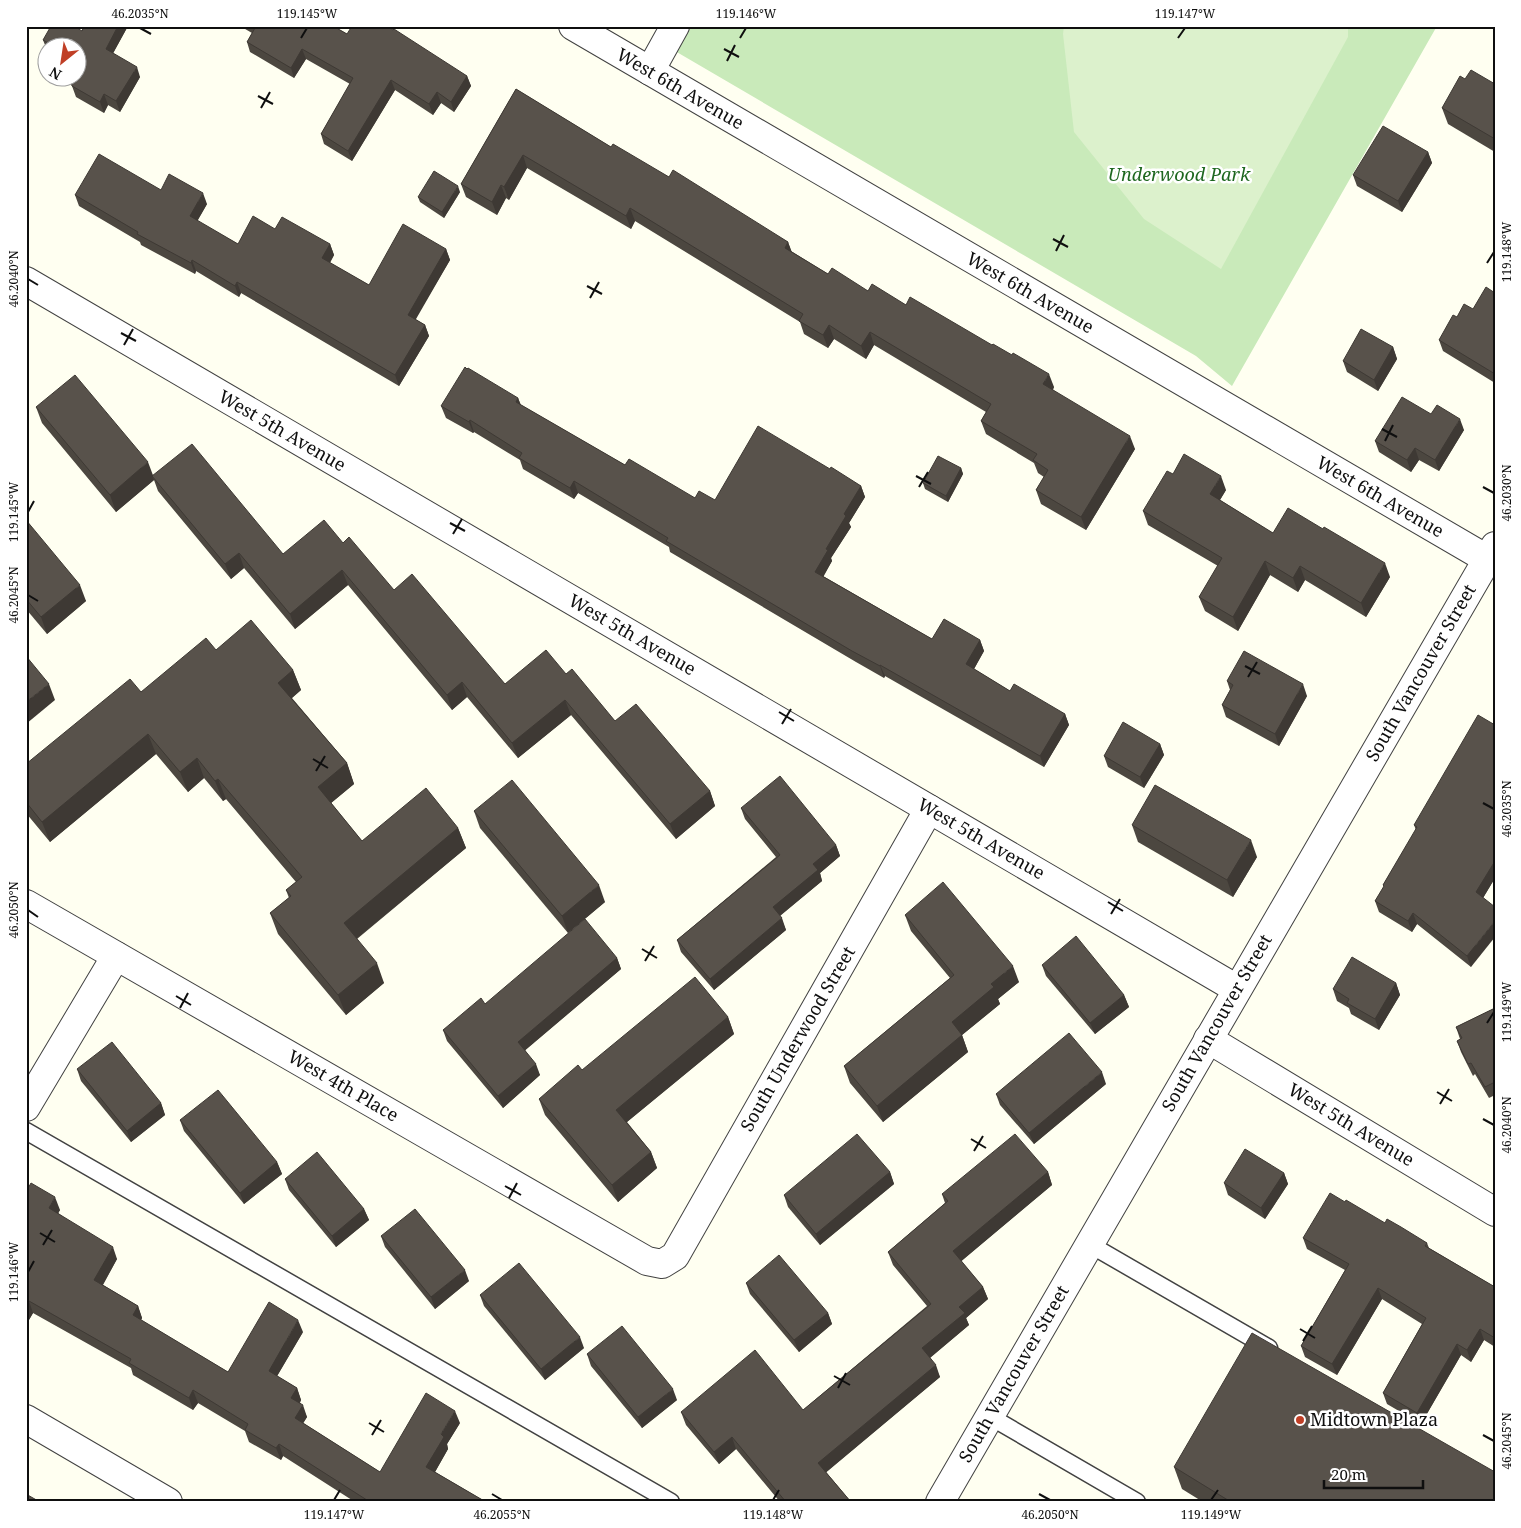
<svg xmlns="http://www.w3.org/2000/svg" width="1521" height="1528" font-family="'Noto Serif',serif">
	<rect width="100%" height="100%" fill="#fffff1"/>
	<path fill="#c9eaba" d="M688,26H1437L1232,386L1196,356L675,51Z"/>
	<path fill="#dcf1cc" d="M1064,26H1348V37L1221,269L1144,219L1074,132L1063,34Z"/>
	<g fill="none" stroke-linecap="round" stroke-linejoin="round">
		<defs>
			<g id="service">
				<path d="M26,1131L671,1502"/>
				<path d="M1089,1244L1269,1348"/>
				<path d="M989,1416L1137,1502"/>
			</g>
			<g id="minor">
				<path d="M573,26L1487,559"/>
				<path d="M650,71L675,26"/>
				<path d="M26,281L1237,989"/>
				<path d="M26,904L647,1261L662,1264L675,1256L929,809"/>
				<path d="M1208,1039L1495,1212"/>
				<path d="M26,1107L116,956"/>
			</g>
			<g id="tertiary">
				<path d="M26,1419L168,1502"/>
				<path d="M940,1502L1495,546"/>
			</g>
		</defs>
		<use href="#service" stroke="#424242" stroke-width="19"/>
		<use href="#minor" stroke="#424242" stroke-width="30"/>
		<use href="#tertiary" stroke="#424242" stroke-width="30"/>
		<use href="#service" stroke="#fff" stroke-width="16"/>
		<use href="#minor" stroke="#fff" stroke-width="28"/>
		<use href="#tertiary" stroke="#fff" stroke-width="28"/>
	</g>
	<g fill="#4c4740">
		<path d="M84,26H128L113,53L140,77L120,112L108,105L104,113L76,97L72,86L78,78V48H48L47,50L43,40L82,31Z"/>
		<path d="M240,26H333L347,34L467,76L471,86L454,112L441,103L433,115L395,90L352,161L324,144L321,134L350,84L306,59L294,78L250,52L247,42L252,33Z"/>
		<path d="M1465,79L1495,84V152L1448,124L1442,108Z"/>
		<path d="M516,89L611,147L669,177L788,242L791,251L828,274L868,291L906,305L1054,387L1053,390L1135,449L1086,530L1041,504L1036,490L1044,477L1038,473L1034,463L986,434L981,421L986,412L874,345L866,359L834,339L828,348L804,334L800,322L635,221L631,229L527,168L509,200L506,198L497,215L466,197L461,184Z"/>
		<path d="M1428,152L1432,163L1402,212L1357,186L1353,175Z"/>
		<path d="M161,190L207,204L197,221L238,244L275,229L330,244L334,255L330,263L369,285L446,249L450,260L415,319L425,325L429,336L399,386L241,293L239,297L196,271L195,274L141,245L140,242L79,206L75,195Z"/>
		<path d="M460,192L444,218L420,202L418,197Z"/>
		<path d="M1495,293V383L1443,351L1439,340L1457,317L1473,309Z"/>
		<path d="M1393,347L1397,359L1378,391L1347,372L1343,361Z"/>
		<path d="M518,398L521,405L625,465L695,498L715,500L830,469L861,486L865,497L849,523L851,527L831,558L832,561L823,576L932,639L980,640L984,651L974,669L1010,691L1065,714L1069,725L1044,767L885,676L884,678L856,662L670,552L669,547L578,493L574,499L523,469L520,460L474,432L473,433L446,418L441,406Z"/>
		<path d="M36,407L153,475L283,554L343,543L394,590L505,684L566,674L615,721L710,791L715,806L676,839L571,715L518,758L467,697L452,710L348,585L295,629L244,568L231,579L158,491L154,480L116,512L42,423Z"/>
		<path d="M1431,414L1464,430L1439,471L1419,460L1411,472L1379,452L1375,441Z"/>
		<path d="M961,468L963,474L948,502L925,489L923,483Z"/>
		<path d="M1173,474L1226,490L1220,500L1273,533L1390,577L1366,617L1305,580L1298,592L1270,575L1238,631L1205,611L1199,597L1218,566L1148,525L1143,511Z"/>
		<path d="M26,520L86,601L47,634L26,609Z"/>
		<path d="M216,650L293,670L301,690L292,698L347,763L354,784L331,803L362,841L458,828L466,848L357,939L384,983L346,1015L278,934L270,913L289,898L286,890L296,882L226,799L223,801L204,778L188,792L156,754L50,842L26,813V764L141,692Z"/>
		<path d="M1227,681L1307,696L1279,746L1226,717L1222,705L1230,690Z"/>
		<path d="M1495,725V878L1483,898L1471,967L1417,924L1412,932L1379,912L1375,901L1384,887L1383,885L1416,830L1414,825Z"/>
		<path d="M1160,744L1164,755L1144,788L1108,767L1104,756Z"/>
		<path d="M741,808L836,845L840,856L820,873L822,881L780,916L786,930L714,990L681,952L677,940L776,857L745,819Z"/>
		<path d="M474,811L605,902L568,933L480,828Z"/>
		<path d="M1132,825L1257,857L1233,897L1138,842Z"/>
		<path d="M905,915L1019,982L998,999L1000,1004L962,1035L968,1052L883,1122L850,1083L844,1066L950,978L911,931Z"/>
		<path d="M617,958L621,969L525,1050L540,1075L503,1108L447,1041L443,1030L485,1004Z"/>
		<path d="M1042,965L1124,995L1129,1007L1095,1034L1046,976Z"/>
		<path d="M1396,983L1400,995L1379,1030L1351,1014L1349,1008L1337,1001L1333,989Z"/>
		<path d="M1495,1008V1095L1489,1098L1475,1074L1473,1076L1461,1052L1457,1041L1460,1039L1456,1027Z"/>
		<path d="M728,1017L734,1034L627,1122L651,1152L657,1168L618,1202L545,1115L539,1099L582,1070Z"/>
		<path d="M77,1069L161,1103L165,1115L131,1142L81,1081Z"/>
		<path d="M1106,1084L1034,1144L1000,1105L996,1094Z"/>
		<path d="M180,1120L277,1162L282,1174L244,1204L184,1131Z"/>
		<path d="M890,1172L894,1184L820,1245L788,1207L784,1195Z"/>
		<path d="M1048,1172L1052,1185L961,1261L983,1287L988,1299L966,1318L969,1325L930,1358L940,1377L826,1472L851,1502H780L736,1449L719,1464L686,1425L681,1412L803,1410L927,1306L893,1265L888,1252L945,1203L942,1194Z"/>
		<path d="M1284,1173L1288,1184L1265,1219L1228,1195L1224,1183Z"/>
		<path d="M285,1179L364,1209L369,1220L336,1247L289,1190Z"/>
		<path d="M26,1192L60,1210L58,1213L117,1259L103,1285L138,1306L142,1318L141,1320L228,1372L303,1332L277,1376L297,1388L301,1400L300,1403L307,1417L303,1423L380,1472L460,1423L447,1444L448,1449L435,1472L486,1502H355L283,1456L281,1460L249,1442L245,1431L198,1403L193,1410L133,1375L131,1368L33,1313L26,1325Z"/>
		<path d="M1385,1223L1427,1243L1429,1248L1495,1287V1347L1484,1340L1471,1362L1461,1355L1421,1424L1387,1404L1383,1393L1422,1324L1382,1299L1337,1375L1305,1357L1301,1346L1345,1270L1307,1249L1303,1238Z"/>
		<path d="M381,1236L469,1281L435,1309L385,1247Z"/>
		<path d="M746,1283L828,1313L832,1324L799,1352L750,1294Z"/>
		<path d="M480,1295L584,1348L545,1380L484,1306Z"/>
		<path d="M587,1354L677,1400L642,1428L591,1366Z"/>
		<path d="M1174,1467L1495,1502H1203L1182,1489Z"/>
	</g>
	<g fill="#3e3934">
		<path d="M118,26H128L110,59L106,49Z"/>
		<path d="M302,49L306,59L294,78L291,68Z"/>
		<path d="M137,67L140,77L120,112L116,101Z"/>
		<path d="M467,76L471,86L454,112L451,102Z"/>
		<path d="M391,80L395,90L352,161L348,151Z"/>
		<path d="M437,92L441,103L433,115L429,104Z"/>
		<path d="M104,94L108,105L104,113L100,102Z"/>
		<path d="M1428,152L1432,163L1402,212L1398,201Z"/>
		<path d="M523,155L527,168L509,200L504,187Z"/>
		<path d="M501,185L506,198L497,215L492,202Z"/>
		<path d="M458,186L460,192L444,218L442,212Z"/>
		<path d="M203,193L207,204L194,227L190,216Z"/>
		<path d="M630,208L635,221L631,229L626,216Z"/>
		<path d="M788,242L793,255L785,248Z"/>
		<path d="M330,244L334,255L326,269L322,258Z"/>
		<path d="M446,249L450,260L412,326L408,315Z"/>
		<path d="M192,260L196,271L195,274L191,263Z"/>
		<path d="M237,282L241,293L239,297L235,286Z"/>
		<path d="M425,325L429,336L399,386L395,375Z"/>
		<path d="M829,325L834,339L828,348L823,335Z"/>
		<path d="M870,332L874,345L866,359L861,346Z"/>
		<path d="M1393,347L1397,359L1378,391L1374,380Z"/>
		<path d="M1049,374L1054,387L1048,397L1043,384Z"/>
		<path d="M518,398L522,409L516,402Z"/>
		<path d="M1460,419L1464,430L1439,471L1435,460Z"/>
		<path d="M470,420L474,432L473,433L469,422Z"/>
		<path d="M1130,436L1135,449L1086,530L1081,517Z"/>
		<path d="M1415,448L1419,460L1411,472L1407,460Z"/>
		<path d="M148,462L154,478L152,476L154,480L116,512L110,495Z"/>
		<path d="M961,468L963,474L948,502L946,496Z"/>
		<path d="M1221,476L1226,490L1215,508L1210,494Z"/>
		<path d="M574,481L578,493L574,499L570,488Z"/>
		<path d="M861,486L865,497L849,523L851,527L831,558L832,561L820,583L815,572L844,514Z"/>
		<path d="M239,553L244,568L231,579L225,564Z"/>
		<path d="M1265,561L1270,575L1238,631L1233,617Z"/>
		<path d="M1385,563L1390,577L1366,617L1361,603Z"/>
		<path d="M1300,566L1305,580L1298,592L1293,578Z"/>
		<path d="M342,570L348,585L295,629L290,614Z"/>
		<path d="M80,585L86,601L47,634L41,617Z"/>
		<path d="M980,640L984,651L970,676L966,664Z"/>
		<path d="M880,665L885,676L884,678L880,666Z"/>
		<path d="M293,670L301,690L286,703L278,683Z"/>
		<path d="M462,682L467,697L452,710L447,695Z"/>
		<path d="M49,684L55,700L26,724V702Z"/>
		<path d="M1303,684L1307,696L1279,746L1275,734Z"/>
		<path d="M565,700L571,715L518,758L512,743Z"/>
		<path d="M1065,714L1069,725L1044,767L1040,756Z"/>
		<path d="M148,734L156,754L50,842L42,822Z"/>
		<path d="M1160,744L1164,755L1144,788L1140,777Z"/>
		<path d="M197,758L204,778L188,792L180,772Z"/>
		<path d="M347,763L354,784L325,808L318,787Z"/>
		<path d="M218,779L226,799L223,801L215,781Z"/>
		<path d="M710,791L715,806L676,839L670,824Z"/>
		<path d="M458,828L466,848L351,943L344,923Z"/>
		<path d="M1251,840L1257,857L1233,897L1227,880Z"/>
		<path d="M836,845L840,856L820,873L822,881L777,918L773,907L813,864Z"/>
		<path d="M1495,861V878L1480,903L1476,892Z"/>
		<path d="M599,885L605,902L568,933L562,916Z"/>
		<path d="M1413,913L1417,924L1412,932L1408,921Z"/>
		<path d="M782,918L786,930L714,990L710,979Z"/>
		<path d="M1495,921V937L1471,967L1467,956Z"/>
		<path d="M617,958L621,969L522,1053L518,1042Z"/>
		<path d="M377,963L384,983L346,1015L338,995Z"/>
		<path d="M1013,966L1019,982L998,999L1000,1004L962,1035L968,1052L883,1122L877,1106L952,1022L991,984Z"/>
		<path d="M1396,983L1400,995L1379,1030L1375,1019Z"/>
		<path d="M1124,995L1129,1007L1095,1034L1090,1023Z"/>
		<path d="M728,1017L734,1034L622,1126L616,1110Z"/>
		<path d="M536,1064L540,1075L503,1108L498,1096Z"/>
		<path d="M1102,1072L1106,1084L1034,1144L1029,1133Z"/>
		<path d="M161,1103L165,1115L131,1142L127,1131Z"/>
		<path d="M651,1152L657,1168L618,1202L612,1185Z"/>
		<path d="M277,1162L282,1174L244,1204L240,1193Z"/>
		<path d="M890,1172L894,1184L820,1245L816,1234Z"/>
		<path d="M1048,1172L1052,1185L958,1264L953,1251Z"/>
		<path d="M1284,1173L1288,1184L1265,1219L1261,1208Z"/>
		<path d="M55,1197L60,1210L54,1221L49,1208Z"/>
		<path d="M364,1209L369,1220L336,1247L332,1236Z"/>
		<path d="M113,1247L117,1259L98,1293L94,1280Z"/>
		<path d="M465,1270L469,1281L435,1309L431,1297Z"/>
		<path d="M983,1287L988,1299L966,1318L969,1325L926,1361L922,1348L959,1307Z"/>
		<path d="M1378,1288L1382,1299L1337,1375L1332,1364Z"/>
		<path d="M29,1301L33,1313L26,1325V1306Z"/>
		<path d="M138,1306L142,1318L137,1327L133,1315Z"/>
		<path d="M828,1313L832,1324L799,1352L794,1340Z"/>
		<path d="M298,1320L303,1332L273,1383L269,1371Z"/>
		<path d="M1480,1329L1484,1340L1471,1362L1467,1350Z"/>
		<path d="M580,1337L584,1348L545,1380L541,1369Z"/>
		<path d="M1457,1344L1461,1355L1421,1424L1417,1413Z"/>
		<path d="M936,1365L940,1377L823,1475L818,1463Z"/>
		<path d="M297,1388L301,1400L295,1410L291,1398Z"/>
		<path d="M673,1389L677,1400L642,1428L638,1417Z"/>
		<path d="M193,1390L198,1403L193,1410L189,1398Z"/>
		<path d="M303,1405L307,1417L299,1430L295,1418Z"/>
		<path d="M455,1411L460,1423L447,1444L448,1449L431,1479L426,1467L441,1434Z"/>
		<path d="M732,1437L736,1449L719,1464L714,1452Z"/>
		<path d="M279,1444L283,1456L281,1460L276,1448Z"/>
	</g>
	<g fill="#58524b" stroke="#3e3934">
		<path d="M51,26H74L82,31L84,26H118L106,49L137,67L116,101L104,94L100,102L72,86L70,78H78V48H57L43,40Z"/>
		<path d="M253,26H333L347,34L352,26H387L393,30L394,29L467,76L451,102L437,92L429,104L391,80L348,151L321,134L353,78L302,49L291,68L247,42L255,28Z"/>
		<path d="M1471,70L1495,84V139L1442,108L1460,76L1465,79Z"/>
		<path d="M516,89L611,147L613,144L669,177L673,170L788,242L785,248L828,274L832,268L868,291L872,284L906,305L910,297L992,345L993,344L1012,355L1013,353L1049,374L1043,384L1130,436L1081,517L1036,490L1048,470L1033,460L1037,454L981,421L991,404L870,332L861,346L829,325L823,335L799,321L803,314L630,208L626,216L523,155L504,187L501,185L492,202L461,184Z"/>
		<path d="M1383,126L1428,152L1398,201L1353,175Z"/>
		<path d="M99,154L161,190L169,174L203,193L190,216L238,244L253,216L275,229L282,217L330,244L322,258L369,285L403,224L446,249L408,315L425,325L395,375L237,282L235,286L192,260L191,263L137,234L138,232L75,195Z"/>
		<path d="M434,171L458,186L442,212L418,197Z"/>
		<path d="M1486,287L1495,293V374L1439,340L1453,315L1457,317L1464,304L1473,309Z"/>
		<path d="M1361,329L1393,347L1374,380L1343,361Z"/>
		<path d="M465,367L467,369L468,368L518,398L516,402L625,465L629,459L695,498L699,491L715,500L758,426L830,469L831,467L861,486L844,514L846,516L826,549L828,550L815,572L932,639L944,619L980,640L966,664L1010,691L1014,684L1065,714L1040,756L880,665V666L852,651L666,541L668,538L574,481L570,488L519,458L522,453L470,420L469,422L441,406Z"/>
		<path d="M75,375L148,462L110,495L36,407Z"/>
		<path d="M1402,397L1431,414L1437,405L1460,419L1435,460L1415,448L1407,460L1375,441Z"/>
		<path d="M192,444L283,554L324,520L343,543L349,537L394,590L412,574L505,684L546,650L566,674L572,669L615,721L636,704L710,791L670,824L565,700L512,743L462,682L447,695L342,570L290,614L239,553L225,564L152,476Z"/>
		<path d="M1184,454L1221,476L1210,494L1273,533L1288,508L1323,529L1324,527L1385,563L1361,603L1300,566L1293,578L1265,561L1233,617L1199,597L1222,558L1143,511L1167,471L1173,474Z"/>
		<path d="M938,456L961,468L946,496L923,483Z"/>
		<path d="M26,520L80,585L41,617L26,599Z"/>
		<path d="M251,620L293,670L278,683L347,763L318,787L362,841L426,788L458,828L344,923L377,963L338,995L270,913L291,896L286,890L302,877L218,779L215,781L197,758L180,772L148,734L42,822L26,802V764L130,679L141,692L206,638L216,650Z"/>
		<path d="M1244,651L1303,684L1275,734L1222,705L1233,685L1227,681Z"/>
		<path d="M26,656L49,684L26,702Z"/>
		<path d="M1478,715L1495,725V861L1476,892L1495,907V921L1467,956L1413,913L1408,921L1375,901L1384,886L1383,885L1417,827L1414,825Z"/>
		<path d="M1123,722L1160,744L1140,777L1104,756Z"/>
		<path d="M780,776L836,845L813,864L818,870L773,907L782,918L710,979L677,940L780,855L741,808Z"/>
		<path d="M512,780L599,885L562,916L474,811Z"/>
		<path d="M1155,785L1251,840L1227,880L1132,825Z"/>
		<path d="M943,882L1013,966L991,984L994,987L952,1022L962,1035L877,1106L844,1066L954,975L905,915Z"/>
		<path d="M585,919L617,958L518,1042L536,1064L498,1096L443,1030L481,998L485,1004Z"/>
		<path d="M1076,936L1124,995L1090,1023L1042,965Z"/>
		<path d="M1352,957L1396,983L1375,1019L1347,1003L1349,999L1333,989Z"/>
		<path d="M695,977L728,1017L616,1110L651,1152L612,1185L539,1099L578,1065L582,1070Z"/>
		<path d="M1495,1008V1082L1485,1087L1471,1063L1468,1064L1457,1041L1462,1038L1456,1027Z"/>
		<path d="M1069,1033L1102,1072L1029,1133L996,1094Z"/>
		<path d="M112,1042L161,1103L127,1131L77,1069Z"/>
		<path d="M218,1090L277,1162L240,1193L180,1120Z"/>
		<path d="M857,1134L890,1172L816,1234L784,1195Z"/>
		<path d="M1015,1134L1048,1172L953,1251L983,1287L959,1307L965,1313L922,1348L936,1365L818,1463L851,1502H786L732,1437L714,1452L681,1412L755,1350L803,1410L931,1304L888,1252L948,1201L942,1194Z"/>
		<path d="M1245,1149L1284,1173L1261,1208L1224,1183Z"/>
		<path d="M317,1152L364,1209L332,1236L285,1179Z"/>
		<path d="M31,1183L55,1197L49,1208L113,1247L94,1280L138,1306L133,1315L228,1372L269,1302L298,1320L269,1371L297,1388L291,1398L303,1405L295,1418L380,1472L426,1393L455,1411L441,1434L444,1437L426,1467L486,1502H370L279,1444L276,1448L245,1430L248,1424L193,1390L189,1398L129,1363L131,1359L29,1301L26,1306V1192Z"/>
		<path d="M1330,1193L1345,1202L1346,1200L1385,1223L1387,1219L1401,1227L1427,1243L1425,1246L1495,1287V1338L1480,1329L1467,1350L1457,1344L1417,1413L1383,1393L1426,1318L1378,1288L1332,1364L1301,1346L1349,1264L1303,1238Z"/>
		<path d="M415,1209L465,1270L431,1297L381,1236Z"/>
		<path d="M779,1255L828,1313L794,1340L746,1283Z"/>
		<path d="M519,1263L580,1337L541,1369L480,1295Z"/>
		<path d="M622,1326L673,1389L638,1417L587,1354Z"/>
		<path d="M1252,1333L1495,1472V1502H1231L1174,1467Z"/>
		<path d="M26,1494L40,1502H26Z"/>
	</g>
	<path fill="none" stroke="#0f0f0f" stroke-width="2" d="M140,28L151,34M301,38L307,28M740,38L746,28M1178,38L1185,28M724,49L739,57M727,61L735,45M258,96L273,104M261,108L270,92M1053,239L1068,247M1056,251L1064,235M1487,263L1494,252M28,279L38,285M587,286L602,294M590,298L599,282M121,333L136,341M124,345L133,329M1382,429L1397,437M1385,441L1393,425M916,476L931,484M919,487L928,472M1483,487L1494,493M28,512L34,501M450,523L465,531M453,534L462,519M28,595L38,601M1245,666L1260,674M1248,677L1257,662M779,712L794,721M782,724L791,709M313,759L328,768M316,771L325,756M1483,803L1494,809M1108,902L1123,911M28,910L38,917M1111,914L1120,899M642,949L657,958M645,961L654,946M176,996L191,1005M180,1008L188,993M1487,1023L1494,1012M1437,1092L1452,1101M1440,1104L1449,1089M1483,1119L1494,1125M971,1139L986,1148M974,1151L983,1136M505,1186L521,1195M509,1198L517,1183M40,1233L55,1242M43,1245L52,1230M28,1272L34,1261M1300,1329L1315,1338M1303,1341L1312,1326M834,1376L850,1385M838,1388L846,1373M369,1423L384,1432M372,1435L381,1420M1483,1435L1494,1441M492,1494L502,1500M1039,1494L1050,1500M334,1500L340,1490M773,1500L779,1490M1211,1500L1218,1490"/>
	<circle fill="#c03f26" stroke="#fff" stroke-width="2" cx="1300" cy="1420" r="5"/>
	<g text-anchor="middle" stroke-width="5" stroke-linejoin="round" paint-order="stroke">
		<g font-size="18" fill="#0f0f0f" stroke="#fff">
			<text transform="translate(680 89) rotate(30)" y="6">West 6th Avenue</text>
			<text transform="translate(1030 293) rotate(30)" y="6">West 6th Avenue</text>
			<text transform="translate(282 431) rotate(30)" y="6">West 5th Avenue</text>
			<text transform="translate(1380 497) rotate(30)" y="6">West 6th Avenue</text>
			<text transform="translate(632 635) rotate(30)" y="6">West 5th Avenue</text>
			<text transform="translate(1421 673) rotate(-60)" y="6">South Vancouver Street</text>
			<text transform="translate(981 839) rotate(30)" y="6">West 5th Avenue</text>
			<text transform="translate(1217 1023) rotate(-60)" y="6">South Vancouver Street</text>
			<text transform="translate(798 1039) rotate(-60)" y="6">South Underwood Street</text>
			<text transform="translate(343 1086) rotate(30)" y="6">West 4th Place</text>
			<text transform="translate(1351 1125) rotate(31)" y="6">West 5th Avenue</text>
			<text transform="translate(1014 1374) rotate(-60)" y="6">South Vancouver Street</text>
		</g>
		<g font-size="18" font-style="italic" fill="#1e671f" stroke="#fff">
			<text x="1179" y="181">Underwood Park</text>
		</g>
		<g font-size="18" fill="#0f0f0f" stroke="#fff" text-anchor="start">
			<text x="1310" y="1426">Midtown Plaza</text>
		</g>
	</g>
	<rect width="1521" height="1528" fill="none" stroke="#ffffff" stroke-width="55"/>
	<g transform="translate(62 62) rotate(210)"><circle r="24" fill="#ffffff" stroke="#9f9f9f"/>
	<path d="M0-4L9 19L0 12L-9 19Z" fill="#c03f26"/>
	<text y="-8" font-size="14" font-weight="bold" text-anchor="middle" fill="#0f0f0f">N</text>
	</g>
	<path d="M1324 1480v8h99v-8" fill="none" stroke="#0f0f0f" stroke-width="2.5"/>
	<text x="1331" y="1480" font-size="15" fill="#0f0f0f" stroke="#ffffff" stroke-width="4" paint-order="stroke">20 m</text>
	<rect x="28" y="28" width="1466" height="1472" fill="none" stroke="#0f0f0f" stroke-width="2"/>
	<g font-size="12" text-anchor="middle" fill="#0f0f0f">
		<text x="140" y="18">46.2035°N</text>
		<text x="307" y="18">119.145°W</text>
		<text x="746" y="18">119.146°W</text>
		<text x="1185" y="18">119.147°W</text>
		<text transform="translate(1507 252) rotate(-90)" y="4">119.148°W</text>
		<text transform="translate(14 279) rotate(-90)" y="4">46.2040°N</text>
		<text transform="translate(1507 493) rotate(-90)" y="4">46.2030°N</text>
		<text transform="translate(14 512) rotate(-90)" y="4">119.145°W</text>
		<text transform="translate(14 595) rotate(-90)" y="4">46.2045°N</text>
		<text transform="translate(1507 809) rotate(-90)" y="4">46.2035°N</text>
		<text transform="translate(14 910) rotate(-90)" y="4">46.2050°N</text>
		<text transform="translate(1507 1012) rotate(-90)" y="4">119.149°W</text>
		<text transform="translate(1507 1125) rotate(-90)" y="4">46.2040°N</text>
		<text transform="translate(14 1272) rotate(-90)" y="4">119.146°W</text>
		<text transform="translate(1507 1441) rotate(-90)" y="4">46.2045°N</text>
		<text x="334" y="1519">119.147°W</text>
		<text x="502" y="1519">46.2055°N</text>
		<text x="773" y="1519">119.148°W</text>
		<text x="1050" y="1519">46.2050°N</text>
		<text x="1211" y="1519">119.149°W</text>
	</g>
</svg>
